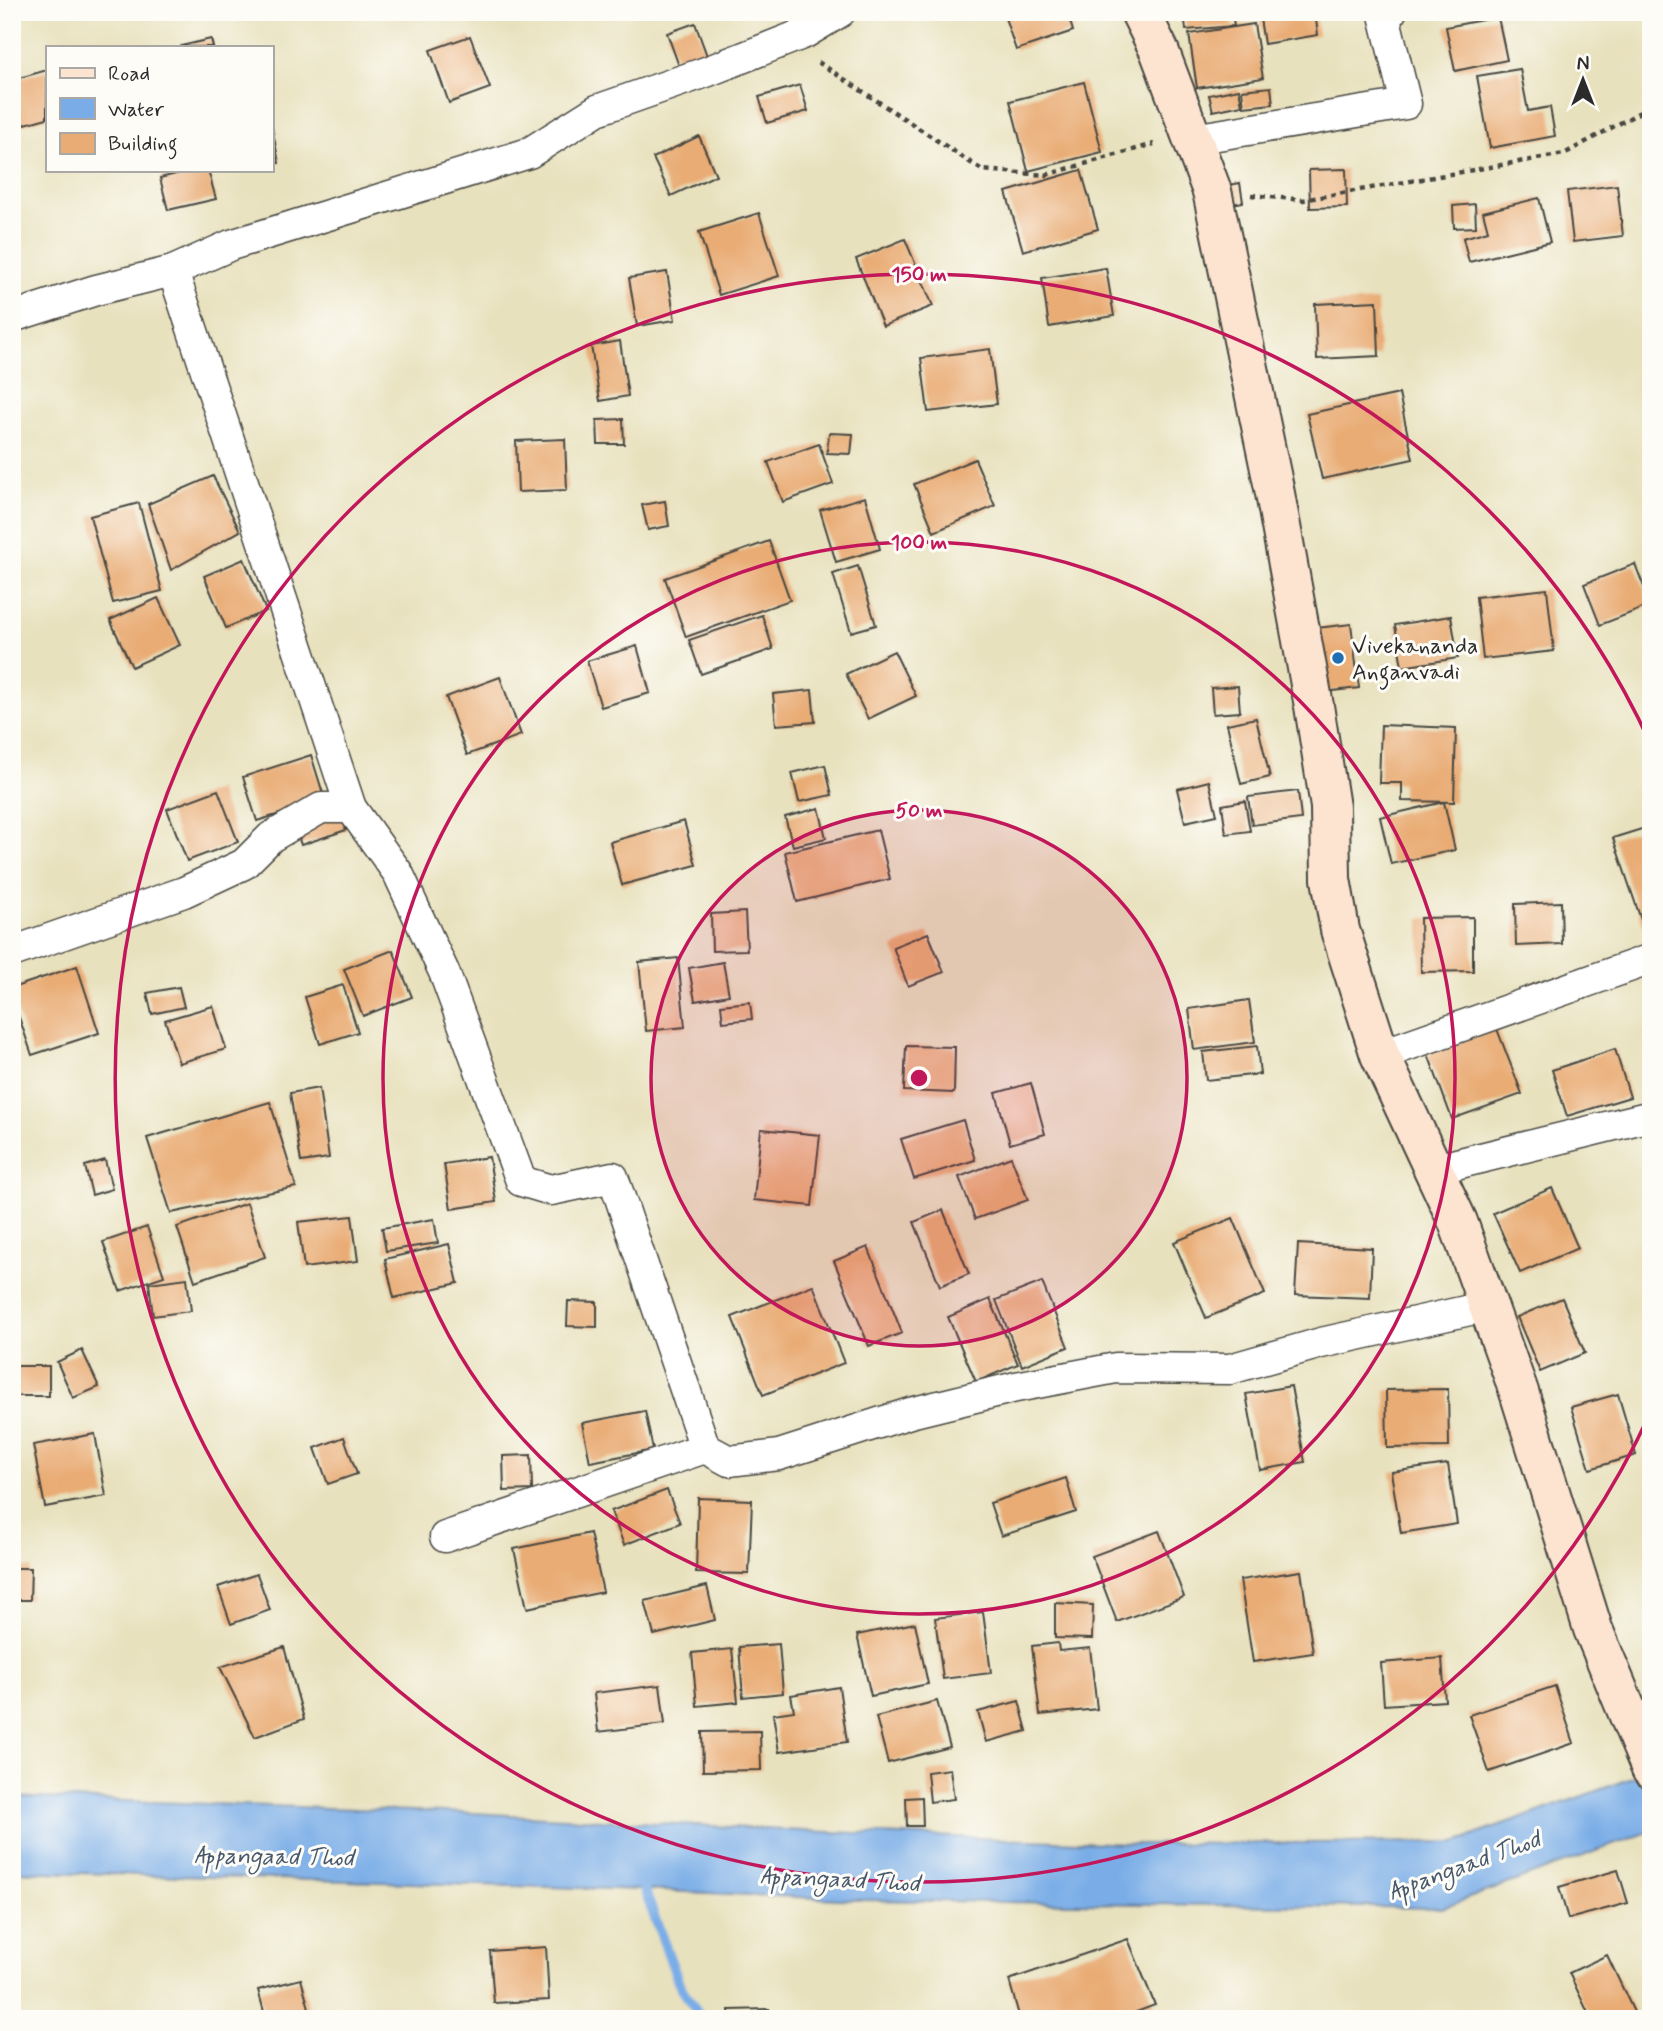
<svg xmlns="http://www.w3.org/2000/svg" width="1663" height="2031" font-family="Mynerve,sans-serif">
	<rect width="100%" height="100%" fill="#fdfcf7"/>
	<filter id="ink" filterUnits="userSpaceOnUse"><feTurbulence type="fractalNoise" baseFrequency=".0143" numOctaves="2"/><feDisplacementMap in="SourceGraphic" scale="14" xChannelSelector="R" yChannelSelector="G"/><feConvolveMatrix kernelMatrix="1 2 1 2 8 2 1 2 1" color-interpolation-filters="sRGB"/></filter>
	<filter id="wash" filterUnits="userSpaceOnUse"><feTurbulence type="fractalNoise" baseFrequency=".00686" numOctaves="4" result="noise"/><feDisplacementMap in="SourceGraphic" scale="28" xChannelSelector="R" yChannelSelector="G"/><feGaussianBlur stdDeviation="1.57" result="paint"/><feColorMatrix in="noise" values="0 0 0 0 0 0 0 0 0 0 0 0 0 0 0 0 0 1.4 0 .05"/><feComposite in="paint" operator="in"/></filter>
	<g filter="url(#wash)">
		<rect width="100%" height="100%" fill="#e8e1bd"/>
		<path fill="#7aade7" stroke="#526c89" stroke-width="2" d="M1651,1771V1831L1442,1908L860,1900L644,1890L12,1871V1797L472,1813L804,1831L1132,1844L1456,1842Z"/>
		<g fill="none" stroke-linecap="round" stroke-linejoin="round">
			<path stroke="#7aade7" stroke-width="10" d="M640,1878L680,1986L702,2019"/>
		</g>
		<g id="blocks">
			<g fill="#e9ac75">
				<path d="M1003,12H1067L1073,31L1016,50Z"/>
				<path d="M1184,12H1232L1234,26L1186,30Z"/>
				<path d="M1259,12H1315L1318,35L1264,44Z"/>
				<path d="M1498,17L1507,60L1455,71L1446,27Z"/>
				<path d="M695,23L707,56L679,66L667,33Z"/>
				<path d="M1254,24L1263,78L1197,88L1189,34Z"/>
				<path d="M470,36L490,88L449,103L430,50Z"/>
				<path d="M211,39L213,47H181V46Z"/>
				<path d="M1520,69L1528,111L1550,107L1555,136L1490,148L1477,76Z"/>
				<path d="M47,70V118L18,126L12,103V80Z"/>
				<path d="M1084,82L1102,152L1028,171L1010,101Z"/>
				<path d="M800,85L808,111L767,123L759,97Z"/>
				<path d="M1271,87L1273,104L1244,107L1242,90Z"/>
				<path d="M1239,89L1242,105L1213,111L1209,95Z"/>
				<path d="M271,122L279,163L271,164Z"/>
				<path d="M699,136L716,175L671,196L653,158Z"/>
				<path d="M1346,169L1347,207L1310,208L1309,170Z"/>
				<path d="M192,170H208L216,199L168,210L160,178Z"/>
				<path d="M1081,170L1098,229L1023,251L1006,192Z"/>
				<path d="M1240,183L1243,202L1222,206L1219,187Z"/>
				<path d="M1617,185L1623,236L1573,242L1567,191Z"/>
				<path d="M1539,198L1550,242L1469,262L1463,238L1488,231L1483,212Z"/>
				<path d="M1475,204L1476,227L1454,228L1453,206Z"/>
				<path d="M759,213L779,276L719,295L699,232Z"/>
				<path d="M905,239L933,306L883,326L856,259Z"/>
				<path d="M1106,268L1114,316L1049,327L1042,278Z"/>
				<path d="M667,272L675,320L637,326L629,278Z"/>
				<path d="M1377,301L1379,356L1317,359L1315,304Z"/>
				<path d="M620,341L628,396L600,401L591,346Z"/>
				<path d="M990,349L997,404L928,412L921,358Z"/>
				<path d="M1399,394L1413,459L1322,479L1307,414Z"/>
				<path d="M623,419L624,444H598L597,420Z"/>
				<path d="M829,433L853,434L851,454L827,453Z"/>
				<path d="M565,439L567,490L518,492L516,441Z"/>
				<path d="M819,444L833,484L783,502L768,462Z"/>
				<path d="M975,459L995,506L934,532L914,484Z"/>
				<path d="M213,476L240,531L171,570L148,504Z"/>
				<path d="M865,497L880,549L836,562L820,510Z"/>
				<path d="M665,501L669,526L648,530L642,505Z"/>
				<path d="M139,503L162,591L113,603L90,516Z"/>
				<path d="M769,541L790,600L686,637L665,578Z"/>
				<path d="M244,559L266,611L226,628L204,576Z"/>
				<path d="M1635,564L1651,605L1600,625L1584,584Z"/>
				<path d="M858,566L876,625L851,632L833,574Z"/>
				<path d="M1547,589L1554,651L1483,659L1476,597Z"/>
				<path d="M158,598L180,645L132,667L110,620Z"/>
				<path d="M762,615L773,649L701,674L689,640Z"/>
				<path d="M1451,616L1458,658L1402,667L1395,625Z"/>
				<path d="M1351,624L1359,688L1324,692L1317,628Z"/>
				<path d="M637,646L650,693L601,707L587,661Z"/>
				<path d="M894,651L916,696L868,719L846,674Z"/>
				<path d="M500,677L521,735L467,755L446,697Z"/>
				<path d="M1238,686L1240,712L1213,714L1211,688Z"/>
				<path d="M812,690L815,722L776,725L773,694Z"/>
				<path d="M1256,718L1270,777L1241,784L1227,724Z"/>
				<path d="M12,719L17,744L12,745Z"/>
				<path d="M1381,725L1456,728L1454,802L1402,801V783H1379Z"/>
				<path d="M311,755L325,800L257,821L243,777Z"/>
				<path d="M825,765L832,795L799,802L792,773Z"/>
				<path d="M1209,781L1217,815L1185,822L1177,789Z"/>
				<path d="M218,790L238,842L187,861L167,809Z"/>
				<path d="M1298,791L1301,819L1252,825L1248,797Z"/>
				<path d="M1245,801L1250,831L1226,834L1222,805Z"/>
				<path d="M1444,802L1455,850L1391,864L1380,817Z"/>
				<path d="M819,808L826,838L793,846L785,817Z"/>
				<path d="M340,811L346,830L301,845L295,827Z"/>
				<path d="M684,821L696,865L622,885L610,842Z"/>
				<path d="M1651,826V939L1648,940L1613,838Z"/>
				<path d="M878,830L890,879L797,902L785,852Z"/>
				<path d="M1561,902L1562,944L1516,946L1515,904Z"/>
				<path d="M745,912L747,950L712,951L711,914Z"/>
				<path d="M1473,917V971L1421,972L1420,918Z"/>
				<path d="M928,933L944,972L908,986L893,947Z"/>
				<path d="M393,950L412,997L363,1016L344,969Z"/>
				<path d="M678,958L685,1027L646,1031L639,962Z"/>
				<path d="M723,962L729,995L695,1001L689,968Z"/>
				<path d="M77,966L99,1033L32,1055L12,997V988Z"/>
				<path d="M343,985L358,1032L320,1044L305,997Z"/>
				<path d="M179,987L184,1007L152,1014L147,993Z"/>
				<path d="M1249,1000L1255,1042L1194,1050L1189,1009Z"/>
				<path d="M750,1002L752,1019L723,1022L721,1005Z"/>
				<path d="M213,1006L226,1049L179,1063L165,1020Z"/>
				<path d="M1497,1029L1522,1094L1452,1119L1428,1054Z"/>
				<path d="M906,1046L955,1047L954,1093L904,1091Z"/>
				<path d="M1257,1046L1260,1074L1206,1080L1203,1052Z"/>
				<path d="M1615,1049L1630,1097L1567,1116L1552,1070Z"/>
				<path d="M1031,1083L1045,1134L1010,1144L996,1093Z"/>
				<path d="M319,1088L329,1158L301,1162L290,1093Z"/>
				<path d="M270,1102L296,1187L171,1213L147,1138Z"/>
				<path d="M963,1120L975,1160L914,1179L901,1139Z"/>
				<path d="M761,1129L820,1135L812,1206L754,1200Z"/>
				<path d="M489,1157L496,1202L451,1209L444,1164Z"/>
				<path d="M1011,1157L1028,1200L975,1219L959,1177Z"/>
				<path d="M105,1160L112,1189L92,1195L85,1166Z"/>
				<path d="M1552,1188L1578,1248L1520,1273L1493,1213Z"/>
				<path d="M247,1203L265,1257L195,1281L177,1227Z"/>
				<path d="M943,1210L969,1274L940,1286L914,1222Z"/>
				<path d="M352,1216L358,1261L304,1268L298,1222Z"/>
				<path d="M1233,1218L1265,1294L1206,1318L1174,1242Z"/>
				<path d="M434,1219L438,1243L386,1251L382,1228Z"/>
				<path d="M147,1227L164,1276L120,1291L103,1242Z"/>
				<path d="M449,1244L458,1283L394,1298L385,1259Z"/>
				<path d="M1298,1244L1372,1248L1370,1298L1295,1295Z"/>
				<path d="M868,1247L902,1333L869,1346L834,1261Z"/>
				<path d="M187,1278L191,1311L153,1316L149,1283Z"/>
				<path d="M1042,1282L1068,1347L1022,1366L996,1300Z"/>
				<path d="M813,1285L844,1363L763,1395L732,1317Z"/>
				<path d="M1562,1298L1585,1353L1540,1372L1517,1317Z"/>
				<path d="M990,1299L1018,1364L976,1382L948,1317Z"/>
				<path d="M568,1301L597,1302V1327L567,1326Z"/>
				<path d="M82,1350L99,1387L73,1398L57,1362Z"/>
				<rect x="14" y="1366" width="35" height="30"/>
				<path d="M1291,1386L1305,1462L1260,1470L1246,1394Z"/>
				<path d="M1448,1389L1449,1447L1387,1448L1386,1390Z"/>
				<path d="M1618,1394L1636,1455L1590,1469L1571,1407Z"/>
				<path d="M645,1411L653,1450L590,1462L582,1423Z"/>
				<path d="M95,1434L106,1496L45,1507L33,1445Z"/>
				<path d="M344,1437L357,1474L328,1484L315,1448Z"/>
				<path d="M531,1455L532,1490L504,1491L503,1456Z"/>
				<path d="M1448,1464L1457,1524L1401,1533L1391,1472Z"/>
				<path d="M1066,1478L1076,1512L1001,1536L990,1503Z"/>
				<path d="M667,1490L680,1523L624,1545L611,1511Z"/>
				<path d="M698,1498L752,1500L749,1574L696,1573Z"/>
				<path d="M1159,1531L1184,1597L1117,1622L1092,1556Z"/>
				<path d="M590,1533L603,1592L527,1608L514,1549Z"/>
				<path d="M12,1568H31L30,1600H12Z"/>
				<path d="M1301,1571L1313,1653L1253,1662L1240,1580Z"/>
				<path d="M257,1574L270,1610L231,1624L218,1587Z"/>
				<path d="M707,1586L715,1620L654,1635L645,1601Z"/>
				<path d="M1055,1603L1093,1605L1092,1639L1055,1638Z"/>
				<path d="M983,1612L991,1673L943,1679L935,1618Z"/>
				<path d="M915,1623L928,1684L871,1696L857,1635Z"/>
				<path d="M1058,1643L1059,1651L1090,1648L1097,1709L1040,1715L1032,1646Z"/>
				<path d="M779,1644L783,1693L743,1697L739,1647Z"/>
				<path d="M284,1647L304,1719L255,1737L220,1667Z"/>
				<path d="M732,1649L738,1702L697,1706L692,1653Z"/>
				<path d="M1442,1658L1445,1701L1384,1705L1381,1663Z"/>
				<path d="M660,1685L665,1724L598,1732L594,1693Z"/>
				<path d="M1555,1686L1574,1743L1489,1772L1469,1715Z"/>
				<path d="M839,1687L847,1742L779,1752L773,1714L794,1711L791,1695Z"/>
				<path d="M937,1701L950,1747L888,1763L876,1717Z"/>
				<path d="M1019,1701L1027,1731L986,1742L978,1712Z"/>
				<path d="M760,1731L761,1770L703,1771L702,1732Z"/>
				<path d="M950,1769L954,1799L930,1802L927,1772Z"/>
				<path d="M922,1797L923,1826H907L906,1798Z"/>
				<path d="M1618,1870L1628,1903L1568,1919L1559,1887Z"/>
				<path d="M1128,1939L1155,2005L1118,2019H1020L1009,1980Z"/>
				<path d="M546,1947L549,2000L494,2003L490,1951Z"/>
				<path d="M1607,1955L1634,2012L1619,2019H1591L1569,1973Z"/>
				<path d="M301,1979L312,2019H266L258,1990Z"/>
				<path d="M769,2009V2019H730L729,2010Z"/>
			</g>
		</g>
	</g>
	<g filter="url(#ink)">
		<use href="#blocks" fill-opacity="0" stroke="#474641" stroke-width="2"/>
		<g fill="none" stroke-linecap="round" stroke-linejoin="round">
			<defs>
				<g id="street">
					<path d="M1193,139L1406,104L1384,15L1391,12"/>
					<path d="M173,271L351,808"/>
					<path d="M12,317L96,290L173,271L231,245L529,153L597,110L706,72L805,33L840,12"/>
					<path d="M12,952L184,892L244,864L271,837L321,808H351L398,873L444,972L521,1181L551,1190L613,1177L705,1448L729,1461L779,1455L910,1413L1016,1387L1116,1368L1230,1369L1321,1343L1488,1306"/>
					<path d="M1380,1055L1651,959"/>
					<path d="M1436,1169L1651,1116"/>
					<path d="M445,1537L705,1448"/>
				</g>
				<path id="secondary" d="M1140,12L1159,50L1212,191L1274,488L1314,706L1330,807L1331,879L1340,930L1380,1055L1458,1222L1519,1392L1593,1629L1651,1769"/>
			</defs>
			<use href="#street" stroke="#474641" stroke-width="33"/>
			<use href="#secondary" stroke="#474641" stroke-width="42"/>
			<g stroke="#474641" stroke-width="4.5" stroke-dasharray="5 5" stroke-linecap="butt">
				<path d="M818,62L982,170L1046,175L1154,144"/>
				<path d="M1251,195L1303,200L1564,154L1651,106"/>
			</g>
			<use href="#street" stroke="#fff" stroke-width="30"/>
			<use href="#secondary" stroke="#fde4d1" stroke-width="38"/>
		</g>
	</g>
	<circle cx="919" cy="1078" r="268" fill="#c2185b" fill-opacity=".12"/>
	<g fill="none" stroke="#c2185b" stroke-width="3.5">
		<circle cx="919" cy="1078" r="268"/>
		<circle cx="919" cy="1078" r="536"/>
		<path d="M1651 1411A804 804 0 1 1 1651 745"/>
	</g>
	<circle fill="#1f6fb2" stroke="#fdfcf7" stroke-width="2.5" cx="1338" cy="658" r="7"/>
	<g text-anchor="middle" stroke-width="6" stroke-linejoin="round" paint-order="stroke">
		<g font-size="23" fill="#2b2b2b" stroke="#fdfcf7" text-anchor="start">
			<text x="1352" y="653">Vivekananda<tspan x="1352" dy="26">Anganvadi</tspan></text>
		</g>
		<g font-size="24" font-style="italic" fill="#47586d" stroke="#fdfcf7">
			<text transform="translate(274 1856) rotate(1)" y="8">Appangaad Thod</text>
			<text transform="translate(1464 1865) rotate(-20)" y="8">Appangaad Thod</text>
			<text transform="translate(840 1879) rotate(3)" y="8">Appangaad Thod</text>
		</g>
	</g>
	<circle cx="919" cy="1078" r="10" fill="#c2185b" stroke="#fdfcf7" stroke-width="3.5"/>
	<g font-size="21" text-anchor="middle" font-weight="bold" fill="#c2185b" stroke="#fdfcf7" stroke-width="6" stroke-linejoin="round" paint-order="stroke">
		<text x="919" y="281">150 m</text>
		<text x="919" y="549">100 m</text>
		<text x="919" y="817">50 m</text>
	</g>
	<rect width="1663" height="2031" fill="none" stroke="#fdfcf7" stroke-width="42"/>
	<rect x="46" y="46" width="228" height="126" fill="#fdfcf7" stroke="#a9a8a5" stroke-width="2"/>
	<rect x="60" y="68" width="35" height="10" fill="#fde4d1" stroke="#a9a8a5" stroke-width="2"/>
	<text x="108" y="80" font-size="21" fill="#2b2b2b">Road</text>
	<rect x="60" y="98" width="35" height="21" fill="#7aade7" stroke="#a9a8a5" stroke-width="2"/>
	<text x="108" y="116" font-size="21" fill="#2b2b2b">Water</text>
	<rect x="60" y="133" width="35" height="21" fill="#e9ac75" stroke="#a9a8a5" stroke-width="2"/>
	<text x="108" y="150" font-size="21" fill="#2b2b2b">Building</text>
	<g transform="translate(1583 80)" stroke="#fdfcf7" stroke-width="5" paint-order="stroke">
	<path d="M0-5L12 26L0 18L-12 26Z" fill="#2b2b2b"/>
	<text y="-10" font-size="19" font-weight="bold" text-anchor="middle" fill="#2b2b2b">N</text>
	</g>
</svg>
